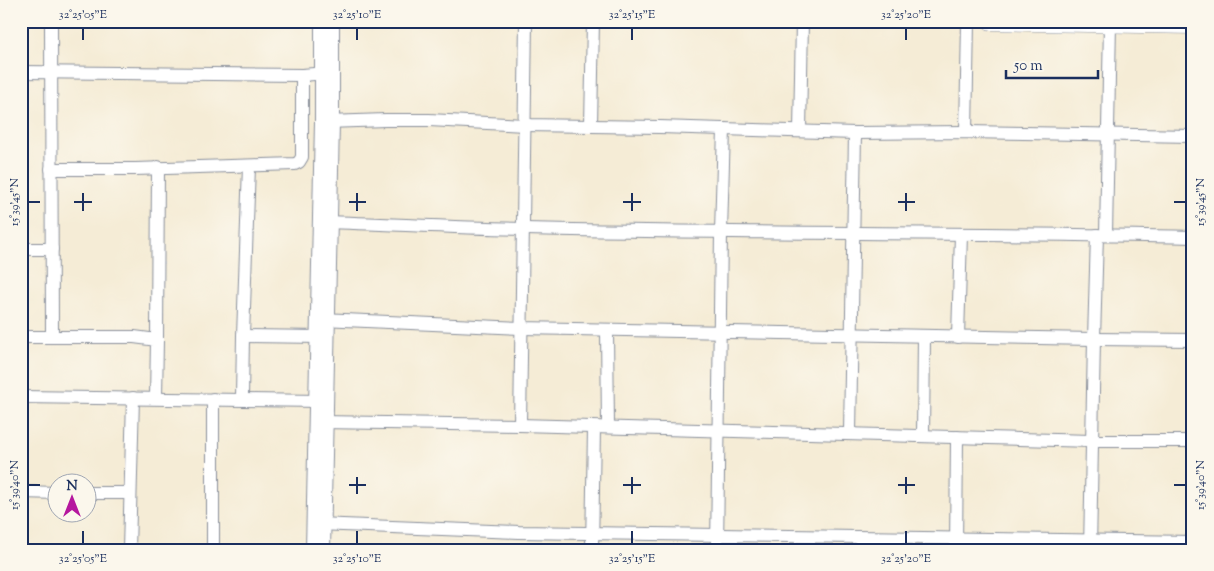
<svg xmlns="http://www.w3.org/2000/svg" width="1214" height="571" font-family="'Sorts Mill Goudy',serif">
	<rect width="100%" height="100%" fill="#fbf7ec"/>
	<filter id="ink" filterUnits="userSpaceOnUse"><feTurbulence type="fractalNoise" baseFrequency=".02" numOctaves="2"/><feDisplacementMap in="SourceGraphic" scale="10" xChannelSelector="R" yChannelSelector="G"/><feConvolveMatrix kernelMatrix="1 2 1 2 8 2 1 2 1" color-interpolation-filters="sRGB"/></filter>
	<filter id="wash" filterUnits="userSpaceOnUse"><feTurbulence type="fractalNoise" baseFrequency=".0096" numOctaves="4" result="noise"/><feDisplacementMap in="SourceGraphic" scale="20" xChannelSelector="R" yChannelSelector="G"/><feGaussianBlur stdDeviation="1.12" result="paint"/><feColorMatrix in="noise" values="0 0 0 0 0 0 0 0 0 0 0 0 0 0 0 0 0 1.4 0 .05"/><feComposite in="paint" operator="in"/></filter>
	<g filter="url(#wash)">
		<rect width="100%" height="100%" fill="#f5ecd6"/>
	</g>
	<g filter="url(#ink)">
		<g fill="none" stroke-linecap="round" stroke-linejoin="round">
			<defs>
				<g id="street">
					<path d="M51,21L52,337"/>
					<path d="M21,72L302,75L327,73"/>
					<path d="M327,122L386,120H429L524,125L660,127L855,133L966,132L1193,136"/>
					<path d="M591,125L593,21"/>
					<path d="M800,131L802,21"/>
					<path d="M966,132L968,21"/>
					<path d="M51,169H135L295,164L299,162L302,157V75"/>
					<path d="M325,222C392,224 459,228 525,229C748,234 970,232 1193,237"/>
					<path d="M1106,235L1110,23"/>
					<path d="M21,249H52"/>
					<path d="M322,319L521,328L1094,339L1193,340"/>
					<path d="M607,330L608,427"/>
					<path d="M243,336L322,337"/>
					<path d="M21,337H134L157,340L156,398"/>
					<path d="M958,337L961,234"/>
					<path d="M157,340L158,167"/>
					<path d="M21,397L321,401"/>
					<path d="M213,399V550"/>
					<path d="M242,399L243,336L249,166"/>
					<path d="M320,422L520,425L1092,441H1193"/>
					<path d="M520,425L526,21"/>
					<path d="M850,433L855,133"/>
					<path d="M923,436L924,336"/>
					<path d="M21,492L58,493"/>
					<path d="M88,493H130"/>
					<path d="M318,524L519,532L1193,542"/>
					<path d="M129,550L133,398"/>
					<path d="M592,550L594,428"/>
					<path d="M717,550L721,232L724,129"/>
					<path d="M956,550L957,437"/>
					<path d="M1090,550L1094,339L1097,235"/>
				</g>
				<path id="secondary" d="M991,21L1193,25"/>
				<path id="highway" d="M318,550L327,122V21"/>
			</defs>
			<use href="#street" stroke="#888e9a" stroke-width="14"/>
			<use href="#secondary" stroke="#888e9a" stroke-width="19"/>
			<use href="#highway" stroke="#888e9a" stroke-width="26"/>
			<use href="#street" stroke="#fff" stroke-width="12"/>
			<use href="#secondary" stroke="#fff" stroke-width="18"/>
			<use href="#highway" stroke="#fff" stroke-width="24"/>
		</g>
	</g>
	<path fill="none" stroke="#1b2f5e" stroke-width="2" d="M83,28V40M357,28V40M632,28V40M906,28V40M83,193V211M357,193V211M632,193V211M906,193V211M28,202H40M74,202H92M349,202H366M623,202H641M898,202H915M1174,202H1186M357,477V494M632,477V494M906,477V494M28,485H40M349,485H366M623,485H641M898,485H915M1174,485H1186M83,531V544M357,531V544M632,531V544M906,531V544"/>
	<rect width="1214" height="571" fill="none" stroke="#fbf7ec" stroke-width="55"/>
	<g transform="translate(72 498)"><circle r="24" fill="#fbf7ec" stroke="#a1a7b3"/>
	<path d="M0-4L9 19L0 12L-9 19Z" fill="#b5179e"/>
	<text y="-8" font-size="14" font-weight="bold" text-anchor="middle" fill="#1b2f5e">N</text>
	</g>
	<path d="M1006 70v8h92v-8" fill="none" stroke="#1b2f5e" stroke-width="2.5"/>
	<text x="1014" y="70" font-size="15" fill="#1b2f5e" stroke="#fbf7ec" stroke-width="4" paint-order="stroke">50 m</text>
	<rect x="28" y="28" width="1158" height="516" fill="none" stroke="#1b2f5e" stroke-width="2"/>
	<g font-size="12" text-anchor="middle" fill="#1b2f5e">
		<text x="83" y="18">32°25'05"E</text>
		<text x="357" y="18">32°25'10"E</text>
		<text x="632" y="18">32°25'15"E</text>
		<text x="906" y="18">32°25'20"E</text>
		<text transform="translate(14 202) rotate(-90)" y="4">15°39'45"N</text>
		<text transform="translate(1200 202) rotate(-90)" y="4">15°39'45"N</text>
		<text transform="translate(14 485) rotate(-90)" y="4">15°39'40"N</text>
		<text transform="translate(1200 485) rotate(-90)" y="4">15°39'40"N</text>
		<text x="83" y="562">32°25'05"E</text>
		<text x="357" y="562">32°25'10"E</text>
		<text x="632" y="562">32°25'15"E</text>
		<text x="906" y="562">32°25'20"E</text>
	</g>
</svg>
